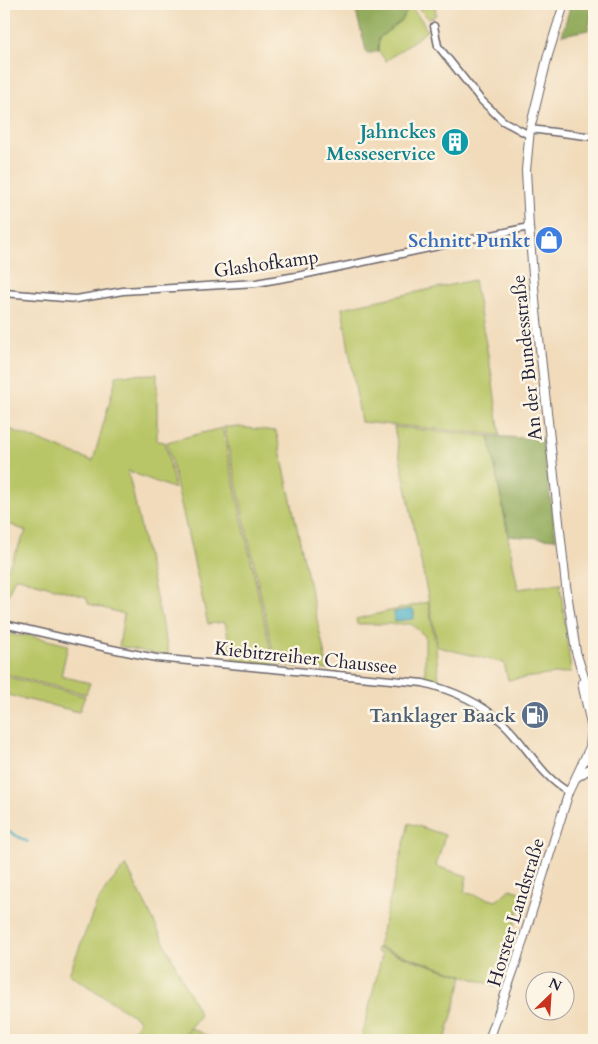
<svg xmlns="http://www.w3.org/2000/svg" width="598" height="1044" font-family="Cardo,serif">
	<rect width="100%" height="100%" fill="#fcf5e5"/>
	<filter id="ink" filterUnits="userSpaceOnUse"><feTurbulence type="fractalNoise" baseFrequency=".02" numOctaves="2"/><feDisplacementMap in="SourceGraphic" scale="10" xChannelSelector="R" yChannelSelector="G"/><feConvolveMatrix kernelMatrix="1 2 1 2 8 2 1 2 1" color-interpolation-filters="sRGB"/></filter>
	<filter id="wash" filterUnits="userSpaceOnUse"><feTurbulence type="fractalNoise" baseFrequency=".0096" numOctaves="4" result="noise"/><feDisplacementMap in="SourceGraphic" scale="20" xChannelSelector="R" yChannelSelector="G"/><feGaussianBlur stdDeviation="1.12" result="paint"/><feColorMatrix in="noise" values="0 0 0 0 0 0 0 0 0 0 0 0 0 0 0 0 0 1.4 0 .05"/><feComposite in="paint" operator="in"/></filter>
	<g filter="url(#wash)">
		<rect width="100%" height="100%" fill="#f1dbbb"/>
		<g fill="#b9c668" stroke="#6e7452">
			<path d="M414,4H435L436,15L429,19Z"/>
			<path d="M410,6L423,22L427,31L386,61L378,51L379,38L401,21Z"/>
			<path d="M474,280L492,376L500,435L361,422L342,308Z"/>
			<path d="M157,374V441L165,442L175,489L128,471L169,655L156,654L119,646L124,614L89,604L86,597L15,577L4,605V576L26,531L4,522V427L93,461L117,375Z"/>
			<path d="M590,396H594V432L591,433Z"/>
			<path d="M224,427H238L276,431L328,670L276,665Z"/>
			<path d="M394,427L489,436L518,589L560,583L571,672L508,680L504,663L438,647Z"/>
			<path d="M222,428L274,665L233,661L225,622L208,624L167,442Z"/>
			<path d="M428,602L436,647L439,682L425,680V636L411,624H357L356,619Z"/>
			<path d="M4,632L17,636L27,635L68,645L61,676L90,683L86,694L4,674Z"/>
			<path d="M4,676L85,696L79,712L4,694Z"/>
			<path d="M409,823L445,835L436,866L467,876L464,892L496,901L510,889L524,893L499,976L498,987L378,947Z"/>
			<path d="M126,865L200,1015L180,1040H126L140,1020L69,974L96,905L107,887Z"/>
			<path d="M377,948L463,976L445,1040H361L382,955L376,951Z"/>
			<path d="M191,1028L216,1040H182Z"/>
		</g>
		<g fill="#92ab5c" stroke="#5a664c">
			<path d="M354,4H407L410,6L401,21L379,38L378,51L367,54Z"/>
			<path d="M571,4H594L588,30L562,35Z"/>
			<path d="M489,436L542,439L556,539L509,536Z"/>
		</g>
		<path fill="#46aec5" stroke="#346880" d="M412,609L414,611V619L394,621V612Z"/>
		<g fill="none" stroke-linecap="round" stroke-linejoin="round">
			<path stroke="#46aec5" stroke-width="2" d="M4,829L28,842"/>
		</g>
	</g>
	<g filter="url(#ink)">
		<g fill="none" stroke-linecap="round" stroke-linejoin="round">
			<defs>
				<g id="minor">
					<path d="M434,26L438,46L481,100L503,121L529,135"/>
					<path d="M530,129L594,137"/>
					<path d="M4,293L76,299L123,291L256,283L302,275L529,227"/>
					<path d="M4,624L107,648L156,658L423,683C452,690 480,702 503,723C527,745 540,776 569,792"/>
				</g>
				<g id="major">
					<path d="M564,4L548,55L530,129L526,170L529,227L536,311L566,586L576,652L594,709"/>
					<path d="M577,777L594,766"/>
					<path d="M489,1040L514,969L569,792L590,747L592,729L582,683"/>
				</g>
			</defs>
			<use href="#minor" stroke="#6a6368" stroke-width="9"/>
			<use href="#major" stroke="#6a6368" stroke-width="10"/>
			<use href="#minor" stroke="#fff" stroke-width="6"/>
			<use href="#major" stroke="#fff" stroke-width="8"/>
		</g>
	</g>
	<defs>
		<symbol id="building-disc" viewBox="-11 -11 22 22"><circle r="9.5" fill="#0f9aa8" stroke="#fcf5e5"/><path d="M-4-6H4V6H1V3H-1V6H-4ZM-2.5-4.3h1.7v1.8h-1.7ZM.8-4.3h1.7v1.8H.8ZM-2.5-1h1.7V.8h-1.7ZM.8-1h1.7V.8H.8Z" fill="#fff"/></symbol>
		<symbol id="shop-disc" viewBox="-11 -11 22 22"><circle r="9.5" fill="#3f7fe0" stroke="#fcf5e5"/><path d="M-5-2.5h2.3a2.7 3.5 0 0 1 5.4 0H5L5.5 6h-11ZM-1.5-2.5h3a1.5 2.3 0 0 0-3 0Z" fill="#fff"/></symbol>
		<symbol id="fuel-disc" viewBox="-11 -11 22 22"><circle r="9.5" fill="#5c6f8a" stroke="#fcf5e5"/><path d="M-5.5-6h7V0h2V4h1.3V-2.5L3-4.5l.8-.8L6-3V5H2.5V1h-1V6h-7ZM-4.2-4.7v3.2H.2V-4.7Z" fill="#fff"/></symbol>
	</defs>
	<g fill-rule="evenodd">
		<use href="#building-disc" x="439" y="126" width="32" height="32"/>
		<use href="#shop-disc" x="533" y="224" width="32" height="32"/>
		<use href="#fuel-disc" x="519" y="699" width="32" height="32"/>
	</g>
	<g text-anchor="middle" stroke-width="5" stroke-linejoin="round" paint-order="stroke">
		<g font-size="19" font-weight="bold" fill="#0d838f" stroke="#fcf5e5" text-anchor="end">
			<text x="436" y="138">Jahnckes<tspan x="436" dy="22">Messeservice</tspan></text>
		</g>
		<g font-size="19" font-weight="bold" fill="#366cbe" stroke="#fcf5e5" text-anchor="end">
			<text x="530" y="247">Schnitt Punkt</text>
		</g>
		<g font-size="19" fill="#22223b" stroke="#fcf5e5">
			<text transform="translate(266 263) rotate(-8)" y="7">Glashofkamp</text>
			<text transform="translate(526 358) rotate(-96)" y="7">An der Bundesstraße</text>
			<text transform="translate(306 657) rotate(6)" y="7">Kiebitzreiher Chaussee</text>
			<text transform="translate(515 912) rotate(-73)" y="7">Horster Landstraße</text>
		</g>
		<g font-size="19" font-weight="bold" fill="#4e5e75" stroke="#fcf5e5" text-anchor="end">
			<text x="516" y="722">Tanklager Baack</text>
		</g>
	</g>
	<rect width="598" height="1044" fill="none" stroke="#fcf5e5" stroke-width="20"/>
	<g transform="translate(550 996) rotate(25)"><circle r="24" fill="#fcf5e5" stroke="#a5a1a1"/>
	<path d="M0-4L9 19L0 12L-9 19Z" fill="#c8321e"/>
	<text y="-8" font-size="14" font-weight="bold" text-anchor="middle" fill="#22223b">N</text>
	</g>
</svg>
